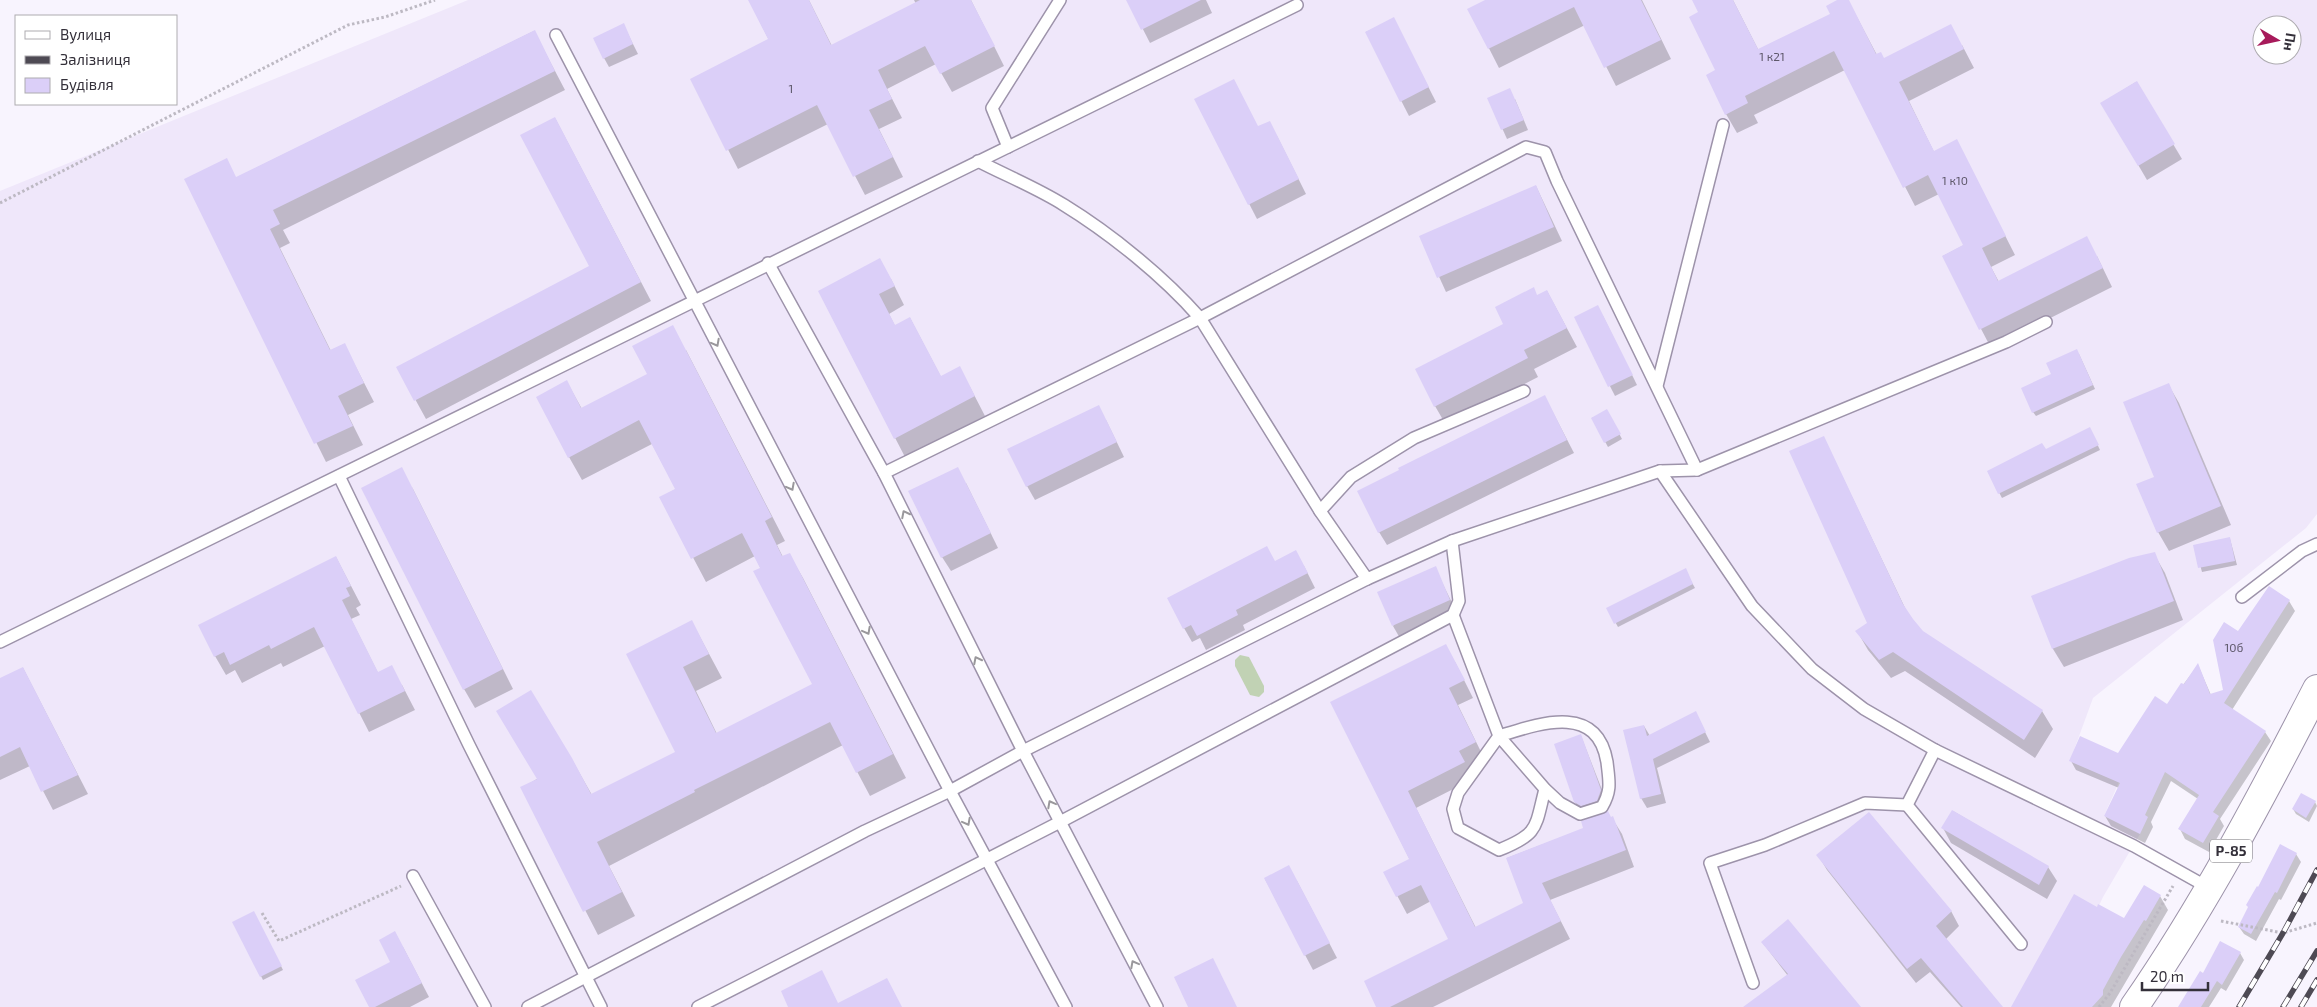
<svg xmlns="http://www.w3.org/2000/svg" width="2317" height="1007" font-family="'Exo 2',sans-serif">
	<rect width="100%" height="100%" fill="#f8f4fe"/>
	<path fill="#efe7fa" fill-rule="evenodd" d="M468,0H2317V514L2306,528L2093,698L2070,761L2119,782L2104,816L2140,834L2103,897L2051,1007H0V191ZM2262,25H2292V55H2262Z"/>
	<path fill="#c1d2b4" d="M1240,655L1249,657L1264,686V692L1259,697L1250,695L1235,666V660Z"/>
	<g fill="#0003">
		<path d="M749,0H809L832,46L916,4L914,0H971L1004,66L952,92L936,64L887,89L902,118L879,129L903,177L865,195L828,124L738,169L692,79L769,40Z"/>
		<path d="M1128,0H1206L1212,13L1150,43Z"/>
		<path d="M1488,0H1642L1671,59L1616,86L1585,25L1499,68L1469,9Z"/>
		<path d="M1694,0H1733L1759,51L1832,14L1840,0H1848L1877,55L1884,60L1962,45L1974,68L1909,101L1934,152L1957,141L2015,255L1991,267L1999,282L2097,256L2112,287L1991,348L1943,256L1964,245L1939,194L1915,206L1845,70L1754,115L1758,123L1737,133L1726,114L1717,71L1700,13Z"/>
		<path d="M1394,19L1436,102L1409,116L1366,32Z"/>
		<path d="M534,31L565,90L283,230L290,243L280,248L331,351L344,344L374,402L348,415L363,445L326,462L186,180L236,178Z"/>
		<path d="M628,34L638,54L609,67L604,58Z"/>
		<path d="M2136,82L2182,159L2147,180L2102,103Z"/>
		<path d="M1195,99L1277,136L1306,194L1257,219Z"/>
		<path d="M1489,99H1515L1528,130L1507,139Z"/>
		<path d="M555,118L651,301L426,419L398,368L590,267Z"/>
		<path d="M1536,186L1562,241L1446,292L1421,237Z"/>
		<path d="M891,279L904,305L889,314L895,326L910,318L941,377L970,387L985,416L905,457L819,291Z"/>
		<path d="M1547,291L1577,347L1534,369L1538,377L1446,425L1435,406L1505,324L1537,296Z"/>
		<path d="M1603,316L1637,385L1615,396L1575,317Z"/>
		<path d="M686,350L785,541L777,545L783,557L789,554L803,578L906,778L870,796L843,745L609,866L635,916L598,935L522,788L571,758L592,795L677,752L628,654L692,622L722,678L696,691L717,734L814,685L755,556L706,582L661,497L676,489L652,444L582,480L569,457L567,382L582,409L648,375Z"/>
		<path d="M2079,354L2095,389L2036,416L2033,412L2053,375Z"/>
		<path d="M2168,384L2179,403L2231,525L2169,551L2158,532L2138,485L2156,477Z"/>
		<path d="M1545,397L1574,453L1387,545L1379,532Z"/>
		<path d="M1607,411L1622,439L1608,447L1592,418Z"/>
		<path d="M1106,420L1124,457L1035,500L1027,486Z"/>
		<path d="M2092,433L2100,450L2002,498L1988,472Z"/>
		<path d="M1824,438L1907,612L1922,632L2042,711L2053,729L2035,758L1905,671L1891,678L1868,650L1857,631L1868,623Z"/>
		<path d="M966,483L998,548L951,571L942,557Z"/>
		<path d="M412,487L513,689L475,708L464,689Z"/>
		<path d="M2230,539L2237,565L2202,572L2195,546Z"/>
		<path d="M2154,554L2165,573L2183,620L2064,667L2053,649L2033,597Z"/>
		<path d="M336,557L361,605L356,608L360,615L351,619L378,673L402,685L415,710L369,732L325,646L283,667L281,663L242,683L235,670L226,675L215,656Z"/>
		<path d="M1275,563L1304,566L1315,588L1243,625L1245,630L1206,650L1200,638L1192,642L1184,628Z"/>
		<path d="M1435,568L1458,615L1401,640L1393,626Z"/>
		<path d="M1685,570L1695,588L1618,627L1608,609Z"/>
		<path d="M2269,587L2289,601L2295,611L2232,710L2265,732L2271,741L2220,819L2224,826L2209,852L2185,839L2180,829L2198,799L2171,781L2151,822L2153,827L2145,843L2111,826L2105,816L2119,788L2076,770L2071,761L2118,754L2167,706L2198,665L2211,695L2224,691L2238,633Z"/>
		<path d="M1455,662L1473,698L1458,705L1485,760L1468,768L1473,779L1416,808L1476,928L1525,904L1507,858L1612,818L1622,834L1634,867L1550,900L1570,939L1433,1007H1378L1450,939L1431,901L1407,914L1385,873L1410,860L1332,702Z"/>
		<path d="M23,668L88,794L53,810L30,766L0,780V680Z"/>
		<path d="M1700,722L1710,742L1657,768L1666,803L1647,808L1641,798L1644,726L1650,736Z"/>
		<path d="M1581,736L1606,800L1581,812L1575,802Z"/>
		<path d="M2315,802L2317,806L2309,822L2296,814L2293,809Z"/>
		<path d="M1953,811L2048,867L2057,881L2047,899L1951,843L1943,828Z"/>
		<path d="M2296,854L2301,862L2281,900L2279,899L2256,941L2244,934L2239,927L2259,888Z"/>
		<path d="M1818,855L1951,911L1959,926L1945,940L2001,1007H1961L1930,972L1916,983L1827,870Z"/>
		<path d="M1265,879L1297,881L1337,958L1313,970Z"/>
		<path d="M2160,896L2168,910L2111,1007H2012L2097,909L2125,920Z"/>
		<path d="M254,913L283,970L263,980L234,923Z"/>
		<path d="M1762,942L1859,1007H1750L1788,976Z"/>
		<path d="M403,947L429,997L410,1007H370L391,962Z"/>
		<path d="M2240,953L2244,960L2226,991L2221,988L2209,1007H2181L2203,975Z"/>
	</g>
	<g fill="#dbcff8">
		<path d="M748,0H809L831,45L920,0H971L995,46L940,74L925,46L878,70L892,99L869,110L893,157L853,177L817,105L726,151L690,79L768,39Z"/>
		<path d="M1126,0H1201L1141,30Z"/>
		<path d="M1485,0H1641L1661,40L1604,68L1574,7L1488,49L1467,9Z"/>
		<path d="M1692,0H1733L1758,49L1830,14L1826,6L1837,0H1849L1876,54L1881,52L1884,58L1951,24L1964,49L1899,82L1934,151L1957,139L2006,236L1982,248L1998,281L2087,236L2103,268L1979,330L1942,256L1963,245L1928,175L1903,188L1834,51L1745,96L1748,103L1725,115L1706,75L1715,70L1689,17L1698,12Z"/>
		<path d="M1394,17L1429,87L1400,102L1365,32Z"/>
		<path d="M624,23L633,44L603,59L593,38Z"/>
		<path d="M535,30L555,71L273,210L280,224L270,229L330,350L345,343L364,383L338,396L353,426L314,444L184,179L227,158L236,177Z"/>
		<path d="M1234,79L1258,126L1270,121L1299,179L1248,205L1194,99Z"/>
		<path d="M2137,81L2175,144L2138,166L2100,103Z"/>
		<path d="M1510,88L1524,120L1501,130L1487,98Z"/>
		<path d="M555,117L641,282L414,401L396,367L589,266L520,135Z"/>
		<path d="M1536,185L1554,227L1437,278L1419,236Z"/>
		<path d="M880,258L895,286L879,294L895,325L910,317L941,376L960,366L975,396L894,439L818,291Z"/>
		<path d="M1534,287L1537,295L1547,290L1567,328L1524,350L1528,358L1434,407L1415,369L1503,324L1495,307Z"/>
		<path d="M1598,305L1633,375L1608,387L1574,317Z"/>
		<path d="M673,325L772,517L765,521L782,556L790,553L893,754L856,773L830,722L694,790L695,792L597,842L622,892L583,912L520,787L537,779L496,711L531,690L572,758L591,794L675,752L626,654L692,620L709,654L683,667L716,733L812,684L753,571L760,568L742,533L691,559L659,497L675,489L639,420L568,458L536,397L567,380L581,408L647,374L632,346Z"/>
		<path d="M2077,349L2093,385L2032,413L2021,388L2051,374L2046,363Z"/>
		<path d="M2169,383L2221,506L2157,533L2136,484L2154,477L2123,402Z"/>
		<path d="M1545,395L1567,440L1378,533L1357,491L1399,470L1398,468Z"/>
		<path d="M1099,405L1117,442L1026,487L1007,449Z"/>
		<path d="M1607,409L1621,434L1604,443L1591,418Z"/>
		<path d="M2090,427L2099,445L1998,494L1987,471L2042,443L2046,449Z"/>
		<path d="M1824,436L1903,604L1913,619L1923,631L2043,710L2024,740L1893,652L1879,660L1855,631L1867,623L1789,451Z"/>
		<path d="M402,467L503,669L463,690L361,488Z"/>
		<path d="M958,467L991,533L941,558L908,491Z"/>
		<path d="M2230,537L2235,561L2198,568L2193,545Z"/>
		<path d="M1267,546L1275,561L1296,550L1308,573L1236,610L1238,615L1197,636L1191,625L1183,629L1167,598Z"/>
		<path d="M2155,552L2174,601L2052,649L2031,596L2129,558Z"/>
		<path d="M336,556L351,586L346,588L350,596L342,600L378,672L392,665L405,691L358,714L314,627L271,649L269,645L230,665L224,652L214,657L198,625Z"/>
		<path d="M1436,566L1450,600L1392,626L1377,592Z"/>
		<path d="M1686,568L1693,584L1614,624L1606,608Z"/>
		<path d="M2269,586L2290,600L2224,703L2266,731L2213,812L2219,816L2203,843L2178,829L2199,795L2165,772L2145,815L2148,817L2140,834L2104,816L2120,783L2069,761L2080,736L2118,753L2155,696L2167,704L2181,683L2184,684L2198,663L2210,694L2223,690L2213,640L2224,622L2238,631Z"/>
		<path d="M1446,644L1465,680L1449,688L1476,742L1459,751L1465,762L1408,791L1475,927L1523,903L1506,858L1583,828L1581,821L1608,811L1611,817L1613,816L1626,850L1542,883L1561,921L1390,1007H1376L1364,981L1448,939L1421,885L1396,897L1383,872L1409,859L1330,702Z"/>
		<path d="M23,667L78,775L41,792L20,747L0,757V678Z"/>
		<path d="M1696,711L1706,732L1653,759L1661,794L1640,799L1623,730L1644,725L1647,736Z"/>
		<path d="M1581,734L1601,790L1597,801L1581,806L1574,802L1554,744Z"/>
		<path d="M2301,793L2316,801L2306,818L2292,809Z"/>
		<path d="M1952,810L2049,866L2039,885L1941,828Z"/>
		<path d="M1869,812L1952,911L1936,926L2003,1007H1963L1921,958L1907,969L1816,855Z"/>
		<path d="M2280,844L2297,853L2277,893L2275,892L2251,934L2238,927L2248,907L2246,905L2257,886L2258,887Z"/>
		<path d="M1289,865L1330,943L1304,956L1264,878Z"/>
		<path d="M2144,885L2161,895L2146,921L2144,920L2121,957L2103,990V995L2092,1007H2011L2074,894L2097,907L2098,904L2124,918Z"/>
		<path d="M254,911L282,966L260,977L232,922Z"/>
		<path d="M1788,919L1861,1007H1743L1788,974L1761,942Z"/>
		<path d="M395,931L422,983L375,1007H369L355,980L390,962L379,940Z"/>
		<path d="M2220,941L2241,952L2222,985L2217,981L2201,1007H2178L2200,971L2203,973Z"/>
		<path d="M1213,958L1237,1007H1188L1174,977Z"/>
		<path d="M822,970L838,1003L887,978L902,1007H788L781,991Z"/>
	</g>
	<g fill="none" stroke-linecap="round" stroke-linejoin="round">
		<defs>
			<g id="service">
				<path d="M556,35L950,791L1066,1007"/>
				<path d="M1008,147L992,108L1060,0"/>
				<path d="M978,161C1007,176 1037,188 1064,205C1111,234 1163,276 1200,318L1320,511L1367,579"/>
				<path d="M768,263L884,473L1023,751L1157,1007"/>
				<path d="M1657,386L1723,125"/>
				<path d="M1660,471L1752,606L1812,669L1864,709L1935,750L2134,846L2209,888"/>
				<path d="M884,473L1200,318L1526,147L1545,152L1557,181L1697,470"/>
				<path d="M339,476L469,745L601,1007"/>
				<path d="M1320,511L1351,477L1414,438L1524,391"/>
				<path d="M2242,597L2302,551L2317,544"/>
				<path d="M1453,615L1499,736L1458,793L1453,809L1458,828L1499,850C1539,834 1535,828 1545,789L1499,736C1538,724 1597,702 1607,762C1609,781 1612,790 1602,807L1580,814L1560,803L1545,789"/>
				<path d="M0,642L1297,5"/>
				<path d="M1935,750L1907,805L2021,944"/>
				<path d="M413,876L485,1007"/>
				<path d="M1753,983L1710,863L1765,845L1865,803L1907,805"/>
				<path d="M528,1007L865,831L950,791L1023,751L1367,579L1452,541L1660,471L1697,470L2006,342L2046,322"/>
				<path d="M698,1007L1060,822L1453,615L1459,601L1452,541"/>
			</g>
			<path id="primary" d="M2134,1007C2204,906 2261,798 2317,689"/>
		</defs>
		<use href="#service" stroke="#9d93aa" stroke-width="14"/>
		<use href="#primary" stroke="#9d93aa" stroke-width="30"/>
		<g stroke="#bdb9c3" stroke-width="3" stroke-dasharray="2.5 2.5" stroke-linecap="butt">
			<path d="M0,203L348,25L385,17L435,0"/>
			<path d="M262,913L279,941L401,886"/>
			<path d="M2221,921L2283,933L2317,923"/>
			<path d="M2099,1007L2110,993L2173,886"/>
		</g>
		<use href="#service" stroke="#fff" stroke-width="11"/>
		<use href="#primary" stroke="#fff" stroke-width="28"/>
		<defs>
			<g id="rail">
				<path d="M2239,1007L2283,933L2317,870"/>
				<path d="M2283,1007L2317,951"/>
				<path d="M2301,1007L2317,980"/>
			</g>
		</defs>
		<use href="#rail" stroke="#4e4a54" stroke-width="5.5"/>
		<use href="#rail" stroke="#fff" stroke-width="4" stroke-dasharray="11" stroke-linecap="butt"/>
	</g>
	<defs><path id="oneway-chevron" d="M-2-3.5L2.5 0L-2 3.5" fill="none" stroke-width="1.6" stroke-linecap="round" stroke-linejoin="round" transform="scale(1.25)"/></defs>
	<g stroke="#9a989c">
		<use href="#oneway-chevron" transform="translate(716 343) rotate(62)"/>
		<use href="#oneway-chevron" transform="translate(791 487) rotate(62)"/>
		<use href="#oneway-chevron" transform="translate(905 514) rotate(-117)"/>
		<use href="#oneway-chevron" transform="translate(867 631) rotate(62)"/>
		<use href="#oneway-chevron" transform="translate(977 660) rotate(-117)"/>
		<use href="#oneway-chevron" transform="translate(1051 804) rotate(-118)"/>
		<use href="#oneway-chevron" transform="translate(967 822) rotate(62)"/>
		<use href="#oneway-chevron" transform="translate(1134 964) rotate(-118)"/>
	</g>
	<g text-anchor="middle" stroke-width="5" stroke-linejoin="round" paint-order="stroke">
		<g font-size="12" fill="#5e586a">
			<text x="1772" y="61">1 к21</text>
			<text x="791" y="93">1</text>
			<text x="1955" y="185">1 к10</text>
			<text x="2234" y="652">10б</text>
		</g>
		<rect fill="#fff" stroke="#716e75" stroke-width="1" x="2210" y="839.5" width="42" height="23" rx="4"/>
		<g font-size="14" font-weight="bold" fill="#34303a">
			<text x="2231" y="856">Р-85</text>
		</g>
	</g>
	<rect x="15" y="15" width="162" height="90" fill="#ffffff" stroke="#aeacb0"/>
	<rect x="25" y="31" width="25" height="8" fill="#ffffff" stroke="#aeacb0"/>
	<text x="60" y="40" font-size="15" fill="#34303a">Вулиця</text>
	<rect x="25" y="56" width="25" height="8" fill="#4e4a54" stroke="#aeacb0"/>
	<text x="60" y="65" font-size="15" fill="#34303a">Залізниця</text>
	<rect x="25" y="78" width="25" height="15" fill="#dbcff8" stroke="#aeacb0"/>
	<text x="60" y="90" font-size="15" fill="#34303a">Будівля</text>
	<g transform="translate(2277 40) rotate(99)"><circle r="24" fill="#ffffff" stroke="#aeacb0"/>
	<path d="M0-4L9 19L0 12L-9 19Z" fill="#a71a5b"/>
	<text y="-8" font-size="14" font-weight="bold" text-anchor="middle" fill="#34303a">Пн</text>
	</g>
	<path d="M2142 982v8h66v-8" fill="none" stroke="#34303a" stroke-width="2.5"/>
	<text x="2150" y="982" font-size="15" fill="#34303a" stroke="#ffffff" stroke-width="4" paint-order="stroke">20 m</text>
</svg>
